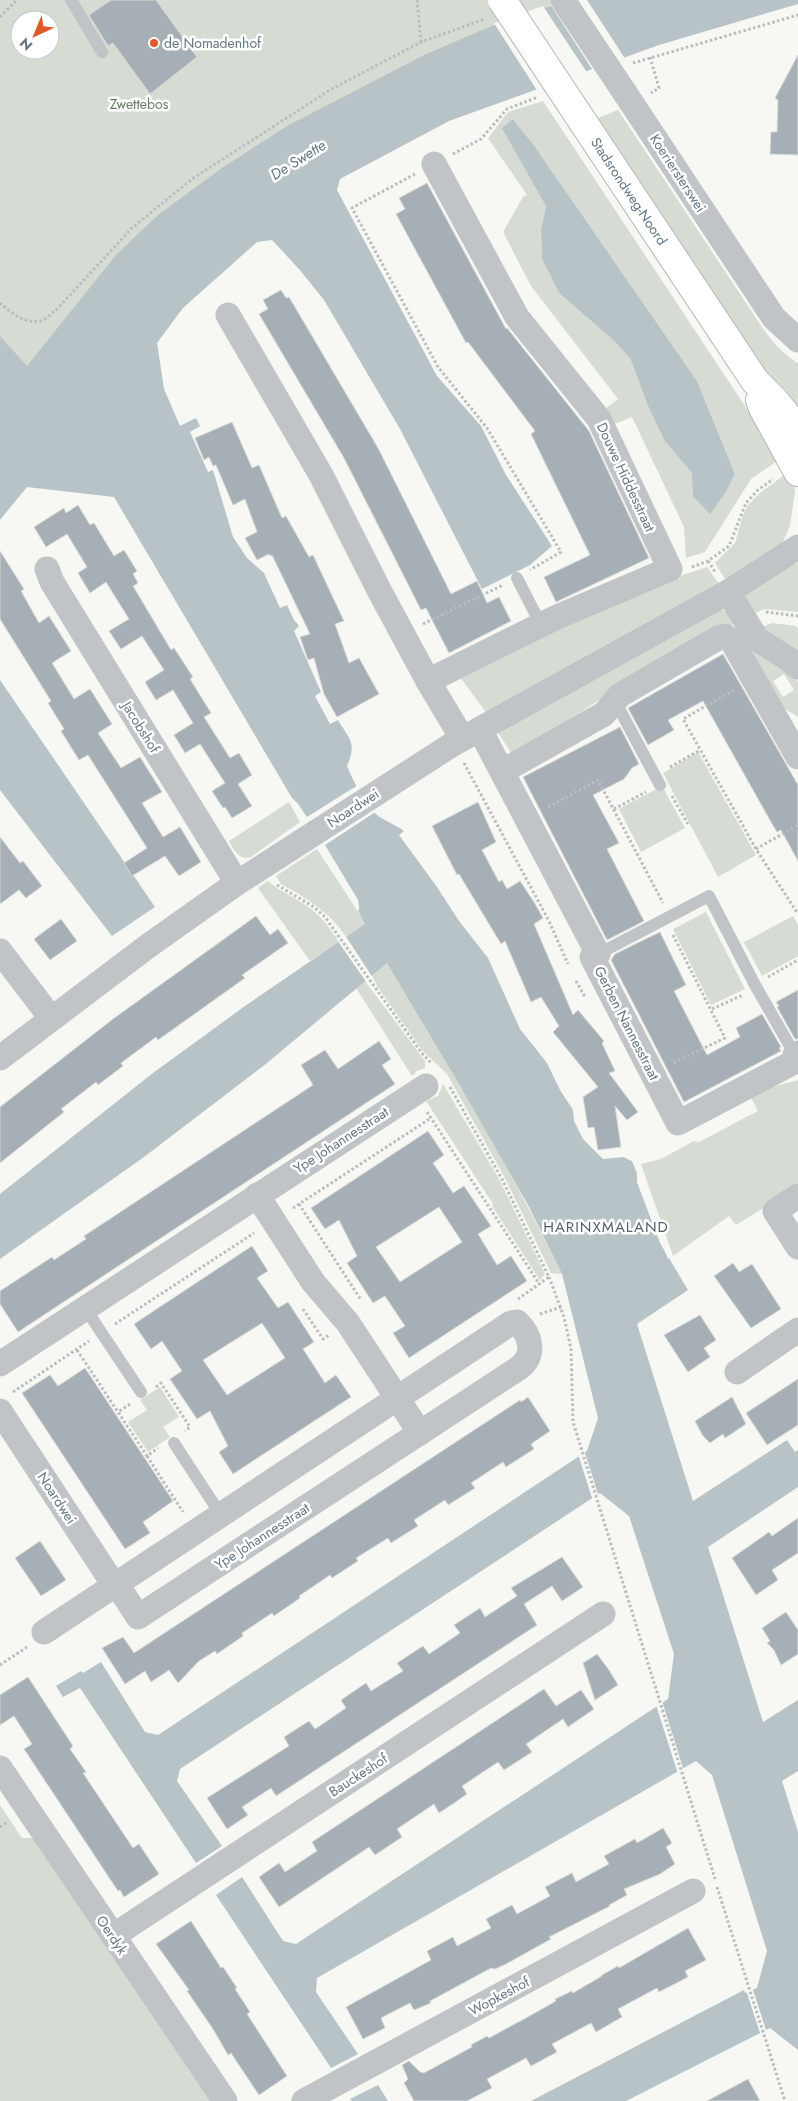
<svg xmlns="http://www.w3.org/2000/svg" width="798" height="2101" font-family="Jost,sans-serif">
	<rect width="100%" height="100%" fill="#f7f7f3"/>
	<g fill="#d6dcd3" fill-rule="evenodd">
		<path d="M0,0H591L0,408ZM20,20H50V50H20Z"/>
		<path d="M543,101L780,459L751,479L705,552L686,558L684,527L632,417L612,425L604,410L618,399L531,286L503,232L523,197L527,195L488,138L508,112ZM514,120L533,144L697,381L735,474L693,496V473L664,440L648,406L630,358L613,340L559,293L542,259L541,229L546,206Z"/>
		<path d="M618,110L760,324C771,340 781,353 798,363V419L752,360L598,118Z"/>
		<path d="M790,471L794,480L795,491L790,526L781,546L725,579L715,563L735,543L743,515L748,505L760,493Z"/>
		<path d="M798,563V612L764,609L753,614L745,600L746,595L793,564Z"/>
		<path d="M707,567L719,584L488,715L460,677L558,627L680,578V576Z"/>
		<path d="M718,609L729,612L737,623L727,627L710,628L513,756L496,729Z"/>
		<path d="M772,623L796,626L798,629V656L759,628Z"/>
		<path d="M746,640L794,677L798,682V717L777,704ZM784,674L794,690L783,697L773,681Z"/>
		<path d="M698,752L756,855L718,877L663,773Z"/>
		<path d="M662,786L685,828L641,852L619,809Z"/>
		<path d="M289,802L300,822L251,857C239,861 234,850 229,841Z"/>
		<path d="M317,849L366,924L346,937C331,913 306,898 281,884L276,876Z"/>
		<path d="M268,881C281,893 298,898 311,909C323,918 331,930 339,942L310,961L258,888Z"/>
		<path d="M706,912L745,989L711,1005L673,929Z"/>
		<path d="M793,916L798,925V956L762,976L744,942Z"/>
		<path d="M387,962C448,1065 510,1167 562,1274L551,1273L505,1178L447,1074L422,1050L377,986L372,975Z"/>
		<path d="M365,981L425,1061V1068L417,1071L412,1076L356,988Z"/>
		<path d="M798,1080V1186L736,1225L729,1216L673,1256L641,1164L661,1159L694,1141L699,1142L758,1111L751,1097L772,1087Z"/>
		<path d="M443,1084L499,1179L545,1274L540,1280L492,1206L493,1204L426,1101L438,1096Z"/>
		<path d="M160,1387L179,1417L163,1427L170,1437L148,1452L128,1422L147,1410L140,1400Z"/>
		<path d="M0,1805L22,1838H34L215,2101H0Z"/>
	</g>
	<g fill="#b8c3c8">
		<path d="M569,0H798V4L659,45L449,121L340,179L337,190L437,376L481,426L506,475L552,546L530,565L482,589L400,429L324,300L299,269L272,240L257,242L183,308L157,343L164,389L180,426L196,418L200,426L190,432L208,472L213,470L233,537L247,558L264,573L280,608L287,605L294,620L299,626L294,631L321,692L315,696L330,724L338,720C350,740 357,743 347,766C352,779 366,806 377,815C385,821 396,825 404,831L399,835L437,887L459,921L488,958L520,1029L547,1063L560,1090L573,1110L574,1121L583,1139L603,1159L624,1157L632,1161L637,1173V1182L660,1243L688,1290L637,1324L693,1501L787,1440L795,1452L798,1450V1487L708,1547L763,1722L798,1700V1771L782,1781L798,1832V2050L770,2028L626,2101H531L744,1990L745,1993L757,1988L767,1951L712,1775L696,1761L317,1978L316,1992L358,2054L331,2068L216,1895L242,1877L283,1941L296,1944L668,1699L674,1654L629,1516L600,1493L180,1769L177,1781L222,1846L196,1863L80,1688L63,1697L56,1686L81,1671L83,1673L101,1662L145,1732L158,1735L587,1451L598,1418L562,1274L529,1207L459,1084L387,963L267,1063L144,1157L0,1259V1194L153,1073L245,1006L365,924L358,911L359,907L358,900L298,804L292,798L114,497L27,487L0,520V336L27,366L116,255L158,215L219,170L287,126L426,54L492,26Z"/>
		<path d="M513,119L533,144L697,381L735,474L725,493L710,514L693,496L692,473L664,440L648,406L630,358L613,340L559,293L542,259L541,229L546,206L502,128Z"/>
		<path d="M0,680L155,907L112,936L0,790Z"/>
		<path d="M378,2085L388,2101H352L350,2099Z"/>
	</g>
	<g fill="#f7f7f3">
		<path d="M561,0H587L626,60L594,72L550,4Z"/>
		<path d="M543,6L588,74L538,92L494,23Z"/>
		<path d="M358,785L377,811L325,845L358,900L359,907L358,911L356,909V901L334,863L296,805L291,801L293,799L298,804L307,817Z"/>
		<path d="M345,935L373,978L367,983L337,940Z"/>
		<path d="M626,1155L634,1160L639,1173V1181L670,1257L668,1259L637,1182V1173L632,1161L624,1157Z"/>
		<path d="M584,1450L599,1497L593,1501L578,1454Z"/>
		<path d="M662,1701L684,1771L678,1774L656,1705Z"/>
		<path d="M745,1987L747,1989L752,1987L767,2033L761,2036Z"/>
	</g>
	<g fill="#a6afb5" stroke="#d8d8d6" fill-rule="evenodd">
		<path d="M111,0H156L197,57L150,94L113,43L108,46L89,15Z"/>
		<path d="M798,55V155L770,154L771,132H777L778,100L775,98Z"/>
		<path d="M427,183L506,329L507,328L589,431L649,558L556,602L544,577L590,555L531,434L535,431L468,342L466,343L396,214L405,209L399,198Z"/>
		<path d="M281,290L286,298L289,297L378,448L451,594L477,581L487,603L499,597L511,621L449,653L426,608L421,610L344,458L259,314L268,309L263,300Z"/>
		<path d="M232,422L252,468L259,465L282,518L286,516L309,557L313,555L344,621L335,624L349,663L359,658L379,694L337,717L324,694L314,658L308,660L300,637L310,634L272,555L270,556L269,554L257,560L245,538L257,532L245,499L233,505L216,465L213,466L209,457L204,460L195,438Z"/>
		<path d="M78,505L90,525L94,523L114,556L124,550L137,571L133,574L138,583L133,586L171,650L174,648L193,677L190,679L211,713L204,717L230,758L239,753L252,775L238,784L252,806L232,818L225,807L223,808L212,791L225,783L200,744L185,753L174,735L193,723L173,690L156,700L145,682L164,670L142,636L121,649L109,631L129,619L106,582L90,593L78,573L87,567L67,534L46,547L34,527L64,508L66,513Z"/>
		<path d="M0,551L24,589L21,591L39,623L49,616L71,651L52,663L74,699L90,689L112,724L98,733L121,768L140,757L162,792L142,803L163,837L180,827L201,862L179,876L165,856L132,876L124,863L147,848L88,755L79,760L61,731L64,729L48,703L51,701L0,619Z"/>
		<path d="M723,654L798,785V861L781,830L777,832L771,822L703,701L668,720L674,730L648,745L628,708Z"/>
		<path d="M620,727L639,764L632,768L624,779L593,795L619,843L607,849L644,921L607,940L523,777Z"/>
		<path d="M478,802L496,842L482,850L499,882L502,880L507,889L520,881L534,902L543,918L534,924L573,1015L578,1010L604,1041L602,1043L615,1071L609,1073L638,1112L627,1120L615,1106L621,1147L598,1150L594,1127L588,1128L583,1097L598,1087L553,1032L559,1026L541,997L531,1002L505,941L501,944L459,874L457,875L432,826Z"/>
		<path d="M0,837L20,863L23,861L42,886L26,898L19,890L0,904Z"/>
		<path d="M256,916L270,935L278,929L288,943L242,975L245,978L158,1040L156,1037L121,1063L123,1066L98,1085L96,1082L61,1109L64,1112L0,1163V1107L113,1019Z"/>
		<path d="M61,919L77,941L50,960L34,939Z"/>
		<path d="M660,932L686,985L674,991L707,1055L740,1037L736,1028L762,1014L781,1047L779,1048L781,1051L684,1102L611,960L615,954Z"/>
		<path d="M798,990V1039H795L777,1007L779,1006L776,1002Z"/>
		<path d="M379,1041L391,1059L382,1065L395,1084L18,1332L0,1304V1291L52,1257L54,1260L86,1239L84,1236L313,1085L301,1065L325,1050L338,1069Z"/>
		<path d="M428,1131L444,1155L433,1163L453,1193L464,1186L491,1226L478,1234L497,1265L511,1256L527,1281L409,1358L393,1333L405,1326L385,1296L373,1303L347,1263L357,1256L339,1220L325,1229L311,1208ZM439,1207L462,1242L400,1282L376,1247Z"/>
		<path d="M252,1246L268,1271L257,1278L278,1308L288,1302L314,1342L303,1349L325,1383L336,1375L351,1397L233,1474L219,1452L228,1446L210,1411L197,1419L170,1379L182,1371L162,1341L151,1349L134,1324ZM262,1323L285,1358L227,1395L203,1360Z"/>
		<path d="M733,1263L739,1272L752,1264L781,1309L751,1328L714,1276Z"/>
		<path d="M700,1315L716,1340L704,1348L710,1357L688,1372L664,1335Z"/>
		<path d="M85,1368L173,1501L143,1522L150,1533L125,1549L22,1393L50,1375L58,1386Z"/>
		<path d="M798,1379V1425L767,1445L746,1413Z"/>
		<path d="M528,1397L550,1431L531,1444L534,1449L506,1467L503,1462L471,1483L475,1488L448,1505L445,1500L414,1520L418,1526L391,1543L388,1538L356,1558L358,1561L332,1578L330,1575L299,1596L300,1598L274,1616L272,1613L242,1633L243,1636L217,1654L215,1651L199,1661L178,1683L169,1670L151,1682L145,1671L125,1684L102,1648L123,1637L134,1653L520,1400L521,1402Z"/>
		<path d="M732,1397L746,1424L725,1438L723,1434L710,1443L703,1436L695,1421Z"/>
		<path d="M798,1518V1553L772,1570L778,1580L756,1595L732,1558L769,1532L772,1536Z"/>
		<path d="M40,1541L66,1580L41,1596L15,1558Z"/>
		<path d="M562,1557L583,1587L562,1601L552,1586L524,1604L537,1625L276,1796L271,1788L242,1807L248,1815L227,1829L207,1798L289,1746L284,1737L309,1721L315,1729L330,1719L346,1708L341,1700L366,1683L371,1691L403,1671L397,1663L423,1646L429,1654L460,1633L454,1625L480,1608L485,1617L517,1596L511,1588Z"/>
		<path d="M786,1612L798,1630V1654L781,1665L774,1650L767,1643L770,1641L762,1628Z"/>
		<path d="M597,1654L609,1670L618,1685L595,1700L583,1663Z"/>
		<path d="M28,1677L73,1746L70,1749L86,1772L83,1773L133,1848L139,1844L159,1874L124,1897L120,1890L118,1891L24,1749L32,1744L14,1716L0,1725V1695Z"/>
		<path d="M544,1689L556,1706L581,1690L594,1709L568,1727L563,1719L526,1744L532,1752L504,1770L498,1762L462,1786L467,1794L457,1801L439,1813L434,1804L397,1829L402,1837L375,1855L369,1847L279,1907L259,1877L279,1863L285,1872L317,1851L312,1842Z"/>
		<path d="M663,1828L672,1843L666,1847L675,1864L660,1874L624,1889L627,1895L609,1905L610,1906L549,1937L551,1939L506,1964L495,1969L491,1968L430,2001L431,2003L414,2010L410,2003L381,2018L385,2028L363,2039L346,2007L431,1960L427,1951L453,1937L457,1946L491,1928L486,1919L512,1905L517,1914L550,1896L545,1887L572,1873L576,1882L609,1864L604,1856L635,1839L637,1843Z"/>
		<path d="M191,1921L221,1968L223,1967L237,1988L235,1989L250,2012L247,2014L287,2076L259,2095L231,2053L228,2055L213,2029L187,1991L189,1990L156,1944Z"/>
		<path d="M688,1928L706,1960L685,1971L688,1977L659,1992L657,1988L618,2009L622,2017L596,2032L591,2023L552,2044L557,2052L531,2066L526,2058L487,2079L492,2088L467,2101H414L404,2083L408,2079L402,2065L409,2061L420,2072L424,2073L472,2047L471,2045L487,2036L489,2038L535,2013L556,2001L555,1999L572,1991L573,1993L602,1976V1975L618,1966L619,1968Z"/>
		<path d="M748,2079L760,2101H707Z"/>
	</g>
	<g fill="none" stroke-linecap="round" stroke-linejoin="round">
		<defs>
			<g id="primary">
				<path id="s1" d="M577,113L755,381L774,400L798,429"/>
				<path d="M760,400L763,408L798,472"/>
			</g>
		</defs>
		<use href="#primary" stroke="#b3b8bb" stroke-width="30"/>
		<g stroke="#babdbf" stroke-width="3" stroke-dasharray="2.5 2.5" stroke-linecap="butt">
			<path d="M417,0L421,42"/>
			<path d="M0,17L17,0"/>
			<path d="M650,57L659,88L651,93"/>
			<path d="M633,63L798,15"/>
			<path d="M453,154L481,139L507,109L538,97"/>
			<path d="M415,174L352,208L438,367L487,428L561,552L530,570"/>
			<path d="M0,303C11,313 27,326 43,320C47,318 52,313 56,310L132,228L192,179L330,90L421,42L485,19"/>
			<path d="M708,561L716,573"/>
			<path d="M692,567L708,561L729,546L746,503L758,490L773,479"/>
			<path d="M766,612L798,616"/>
			<path d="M423,624L503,585"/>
			<path d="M734,690L683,719L756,849L798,914"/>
			<path d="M464,763L549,921L568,964"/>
			<path d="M670,767L700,750"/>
			<path d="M672,796L688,824"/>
			<path d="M548,807L598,780L663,903"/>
			<path d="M614,809L646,792"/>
			<path d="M756,849L798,825"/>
			<path d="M277,885L314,907L325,917L421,1052L431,1063"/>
			<path d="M673,935L725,1038L673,1063"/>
			<path d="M768,977L798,960"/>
			<path d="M576,981L585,997"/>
			<path d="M712,1009L743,995"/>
			<path d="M450,1087L502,1179L549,1277L518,1299"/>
			<path d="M427,1112L540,1285"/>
			<path d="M299,1204L361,1300"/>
			<path d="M293,1208L431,1118"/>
			<path d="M549,1277L564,1317L571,1349L573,1422L715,1879"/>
			<path d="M303,1309L323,1339L329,1335"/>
			<path d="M540,1314L561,1307"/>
			<path d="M115,1324L254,1233"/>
			<path d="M77,1350L118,1412"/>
			<path d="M156,1387L161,1383L190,1427L185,1431"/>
			<path d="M13,1392L89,1341"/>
			<path d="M130,1404L118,1412L147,1456L158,1448"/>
			<path d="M147,1456L183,1512"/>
			<path d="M0,1665L27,1647"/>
			<path d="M0,1827L8,1822"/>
			<path d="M717,1887L785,2101"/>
		</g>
		<g stroke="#c0c4c7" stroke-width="12">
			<path d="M71,0L102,52"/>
			<path d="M517,578L541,625"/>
			<path d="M615,701L660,785"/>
			<path d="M598,954L709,896L755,985L795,1055"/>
			<path d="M85,1308L141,1392"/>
			<path d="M174,1443L221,1515"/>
		</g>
		<g stroke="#c0c4c7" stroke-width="25">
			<path d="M625,93L774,318L798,340"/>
			<path d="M228,315L321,475L379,590L428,681L462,738"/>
			<path d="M47,569L52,582L237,883"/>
			<path d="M728,592L757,639L787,658L798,667"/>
			<path d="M428,681L557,617L670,569L599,419L517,317L434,164"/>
			<path d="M480,730L598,954L592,957L678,1123L798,1060L795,1055L798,1053"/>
			<path d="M503,771L604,714L620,695L718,638L725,636L732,641L798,757"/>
			<path d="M0,951L51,1018"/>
			<path d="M0,1058L148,946L237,883L453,744L728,592L798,547"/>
			<path d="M257,1195L313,1282L348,1323L420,1433"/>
			<path d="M798,1196L775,1211L798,1247"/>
			<path d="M0,1364L426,1086"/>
			<path d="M737,1372L798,1330"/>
			<path d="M0,1411L114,1585"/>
			<path d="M44,1632L511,1323L517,1322C531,1335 536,1355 519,1368L138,1617L116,1583"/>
			<path d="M0,1768L225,2101"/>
			<path d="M113,1936L603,1614"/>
			<path d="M304,2101L693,1891"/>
		</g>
		<use href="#primary" stroke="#fff" stroke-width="28"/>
		<defs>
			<path id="primary-bridge" d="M502,0L577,113"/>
		</defs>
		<use href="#primary-bridge" stroke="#b3b8bb" stroke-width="30" stroke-linecap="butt"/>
		<path stroke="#c0c4c7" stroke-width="25" d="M563,0L625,93"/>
		<use href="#primary-bridge" stroke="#fff" stroke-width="28"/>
	</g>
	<circle fill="#e15729" stroke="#fff" stroke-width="2" cx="154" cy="43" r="5"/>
	<g text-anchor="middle" stroke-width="5" stroke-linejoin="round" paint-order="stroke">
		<g font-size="14" fill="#667684" stroke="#fff" text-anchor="start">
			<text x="164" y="48">de Nomadenhof</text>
		</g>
		<g font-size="14" fill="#697b65" stroke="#fff">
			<text x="139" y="109">Zwettebos</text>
		</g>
		<g font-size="14" fill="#667684" stroke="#fff">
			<text transform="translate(678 173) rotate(57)" y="5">Koeriersterswei</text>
			<text dy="5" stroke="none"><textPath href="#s1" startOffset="94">Stadsrondweg-Noord</textPath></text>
			<text transform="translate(626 477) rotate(65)" y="5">Douwe Hiddesstraat</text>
			<text transform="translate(141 727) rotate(58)" y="5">Jacobshof</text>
			<text transform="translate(353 808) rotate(-33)" y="5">Noardwei</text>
			<text transform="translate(627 1023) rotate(63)" y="5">Gerben Nannesstraat</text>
			<text transform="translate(341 1140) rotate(-33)" y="5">Ype Johannesstraat</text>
			<text transform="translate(57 1498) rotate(57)" y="5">Noardwei</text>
			<text transform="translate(262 1536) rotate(-33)" y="5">Ype Johannesstraat</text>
			<text transform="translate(358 1775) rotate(-33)" y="5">Bauckeshof</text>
			<text transform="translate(112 1935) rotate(56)" y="5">Oerdyk</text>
			<text transform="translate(499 1996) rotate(-28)" y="5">Wopkeshof</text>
		</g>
		<g font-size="15" font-style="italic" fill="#627780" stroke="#fff">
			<text transform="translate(298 160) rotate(-32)" y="5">De Swette</text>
		</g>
		<g font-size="15" letter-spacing="1" fill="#545f69" stroke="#fff">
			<text x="606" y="1232">HARINXMALAND</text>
		</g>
	</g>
	<g transform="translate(35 35) rotate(224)"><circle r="24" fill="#ffffff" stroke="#c2c8ce"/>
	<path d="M0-4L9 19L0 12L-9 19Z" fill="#e15729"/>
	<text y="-8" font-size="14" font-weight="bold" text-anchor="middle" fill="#667684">N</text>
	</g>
</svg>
